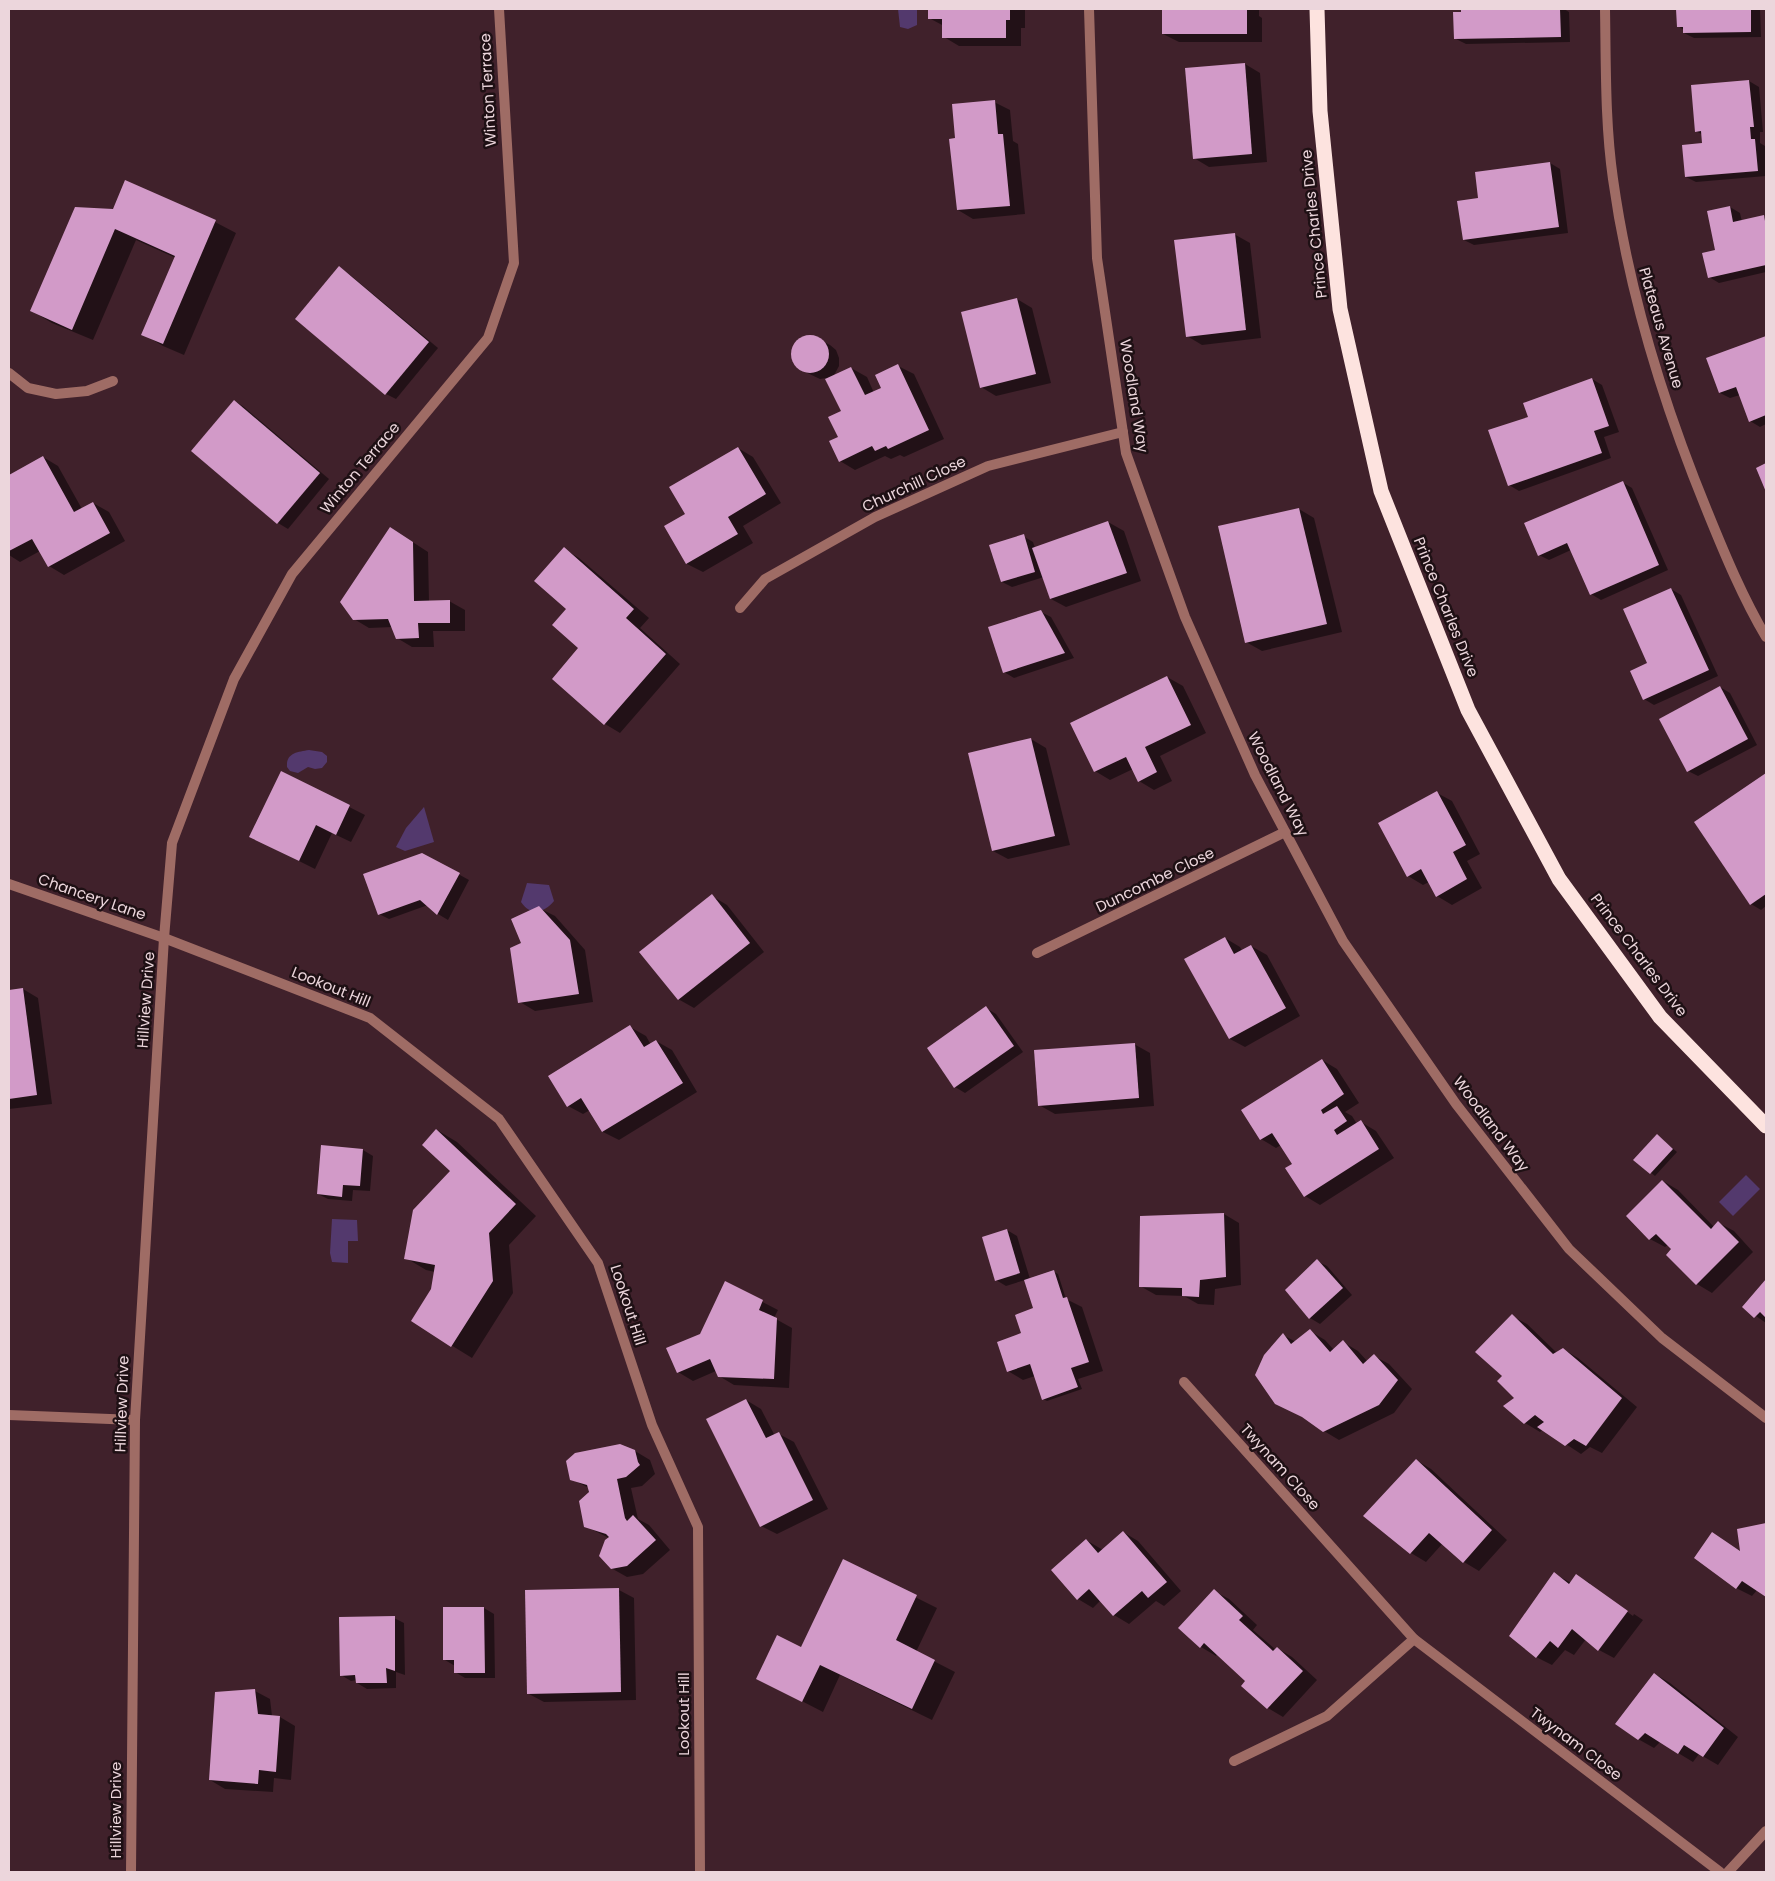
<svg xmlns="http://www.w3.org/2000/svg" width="1775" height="1881" font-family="Poppins,sans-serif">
	<rect width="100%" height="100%" fill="#40212b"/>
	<g fill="#53396d">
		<path d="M898,9H917V25L908,29L900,27Z"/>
		<path d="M309,750L322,752L327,756V762L322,768L315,769L308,767L298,773L290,771L287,767C286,753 297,752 309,750Z"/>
		<path d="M424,807L434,842L405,851L396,847L406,828Z"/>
		<path d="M527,883L549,885L554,901C545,912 531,917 521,902Z"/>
		<path d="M1746,1175L1760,1189L1733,1216L1719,1202Z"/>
		<path d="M332,1219L357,1220L358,1241H348V1263L332,1262L330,1253Z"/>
	</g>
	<g fill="#0007">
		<path d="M929,9H1025V28H1021V46H959L944,37V26L929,18Z"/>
		<path d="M1163,9H1259V16L1262,18V42H1179L1163,34Z"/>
		<path d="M1462,9H1564L1569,12L1570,42L1466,44L1456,39Z"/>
		<path d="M1678,9H1760L1761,37L1694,38L1684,33V30L1678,26Z"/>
		<path d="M1245,64L1260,73L1267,162L1209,167L1194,158Z"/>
		<path d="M1749,81L1759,87L1763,132H1760V143L1765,146L1766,176L1696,182L1686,177L1704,144L1703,135L1696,131L1692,86Z"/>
		<path d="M994,102L1010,110L1013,141L1018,144L1025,214L973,219L958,210L956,139Z"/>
		<path d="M1550,163L1560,169L1568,233L1474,245L1464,240L1479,199Z"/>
		<path d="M126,182L215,222L236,233L184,355L163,346L143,334L176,258L136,240L93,340L52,323L32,311L114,210Z"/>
		<path d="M1730,207L1740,213L1742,222L1764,217L1766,218V272L1719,283L1709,277Z"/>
		<path d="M1234,234L1250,243L1261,338L1202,345L1187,336Z"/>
		<path d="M339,268L349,274L438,348L396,399L386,394Z"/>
		<path d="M1017,299L1032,308L1051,383L996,396L981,387Z"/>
		<path d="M812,336L830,345L836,350L839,358V366L833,377L851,368L867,377L874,393L882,389L898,366L914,374L944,439L904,457L900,455L891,459L885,456L855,470L840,461L839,438L842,412L826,378L820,379L801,370L795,365L793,357V349L797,342L804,338Z"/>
		<path d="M1766,338V424L1760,427L1750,421L1740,395L1730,398L1720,393L1708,359Z"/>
		<path d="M1592,379L1602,385L1619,432L1604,437L1611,458L1519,491L1509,485L1529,417Z"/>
		<path d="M235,401L244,407L329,479L288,529L278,523L193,451Z"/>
		<path d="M738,448L753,457L781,503L743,526L753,543L703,572L687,564L666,526L686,514Z"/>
		<path d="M43,457L58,466L82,509L93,503L109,512L125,541L64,575L49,566L40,551L20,562L9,555V476Z"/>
		<path d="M1622,482L1632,488L1668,570L1601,600L1591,594L1571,550L1549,560L1539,555Z"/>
		<path d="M1299,509L1314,518L1342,632L1262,651L1246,642Z"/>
		<path d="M1108,522L1124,531L1141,581L1066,607L1051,599L1044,577L1012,587L1002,582L1023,536L1033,542L1035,548Z"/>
		<path d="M391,528L428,552L429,602L449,601L465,610V631H433L434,647H412L397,638L393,627L369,628L354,619Z"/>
		<path d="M564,549L579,558L649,618L640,628L680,664L620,733L605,724L554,679L580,648L568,609Z"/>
		<path d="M1671,589L1681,595L1718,676L1654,705L1644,699L1648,664Z"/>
		<path d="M1041,612L1051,617L1074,658L1014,678L1004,672Z"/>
		<path d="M1167,677L1183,686L1206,733L1160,756L1172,781L1154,790L1139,781L1133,769L1110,780L1095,771Z"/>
		<path d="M1720,687L1730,693L1757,745L1698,776L1688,771Z"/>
		<path d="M1031,739L1046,748L1070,845L1008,859L993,851Z"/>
		<path d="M282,773L365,815L351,842L332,833L315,869L251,837Z"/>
		<path d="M1766,774V906L1761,910L1751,904L1695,823Z"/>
		<path d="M1437,793L1452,801L1480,854L1467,861L1482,888L1452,905L1437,896L1429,882L1423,885L1408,876Z"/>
		<path d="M422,854L469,880L448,920L438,914L428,905L389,919L379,914Z"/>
		<path d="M712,896L727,905L764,952L694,1008L678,999Z"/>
		<path d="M539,908L555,916L585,950L593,1002L535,1011L520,1002L523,944Z"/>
		<path d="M1225,938L1240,947L1242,951L1251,946L1267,955L1300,1016L1245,1047L1230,1039Z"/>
		<path d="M23,989L38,998L52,1104L9,1109V991Z"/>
		<path d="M986,1008L996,1014L1023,1052L965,1093L955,1087Z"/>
		<path d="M630,1027L646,1036L651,1045L656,1041L672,1050L697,1092L619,1140L603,1132L590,1110L583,1114L568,1106Z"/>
		<path d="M1134,1044L1150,1053L1154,1106L1055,1114L1039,1105Z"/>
		<path d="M1322,1060L1337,1069L1359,1103L1345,1112L1352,1116L1357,1124L1361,1122L1376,1131L1394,1158L1320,1205L1305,1196L1294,1164L1281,1145L1276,1148L1261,1139Z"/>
		<path d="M437,1130L457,1142L536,1216L509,1245L513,1293L472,1358L412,1321L432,1290L435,1272L426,1270L406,1258L451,1171Z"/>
		<path d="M1657,1135L1677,1152L1655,1176L1635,1160Z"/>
		<path d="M322,1146L363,1150L373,1156L370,1191L353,1190L352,1201L328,1199L318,1194Z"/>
		<path d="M1663,1181L1678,1190L1714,1227L1719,1223L1734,1231L1753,1252L1712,1293L1697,1284L1668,1245L1665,1247L1650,1239Z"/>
		<path d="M1224,1214L1239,1223L1241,1285L1215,1289L1214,1305L1198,1304L1184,1296L1156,1295L1140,1286Z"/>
		<path d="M1007,1230L1017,1236L1030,1279L1054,1272L1058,1274L1066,1299L1082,1307L1103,1371L1078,1379L1082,1389L1047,1401L1043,1399L1035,1376L1023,1380L1008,1371L1036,1309L1025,1280L1006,1286L996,1280Z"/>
		<path d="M1317,1261L1327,1266L1352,1295L1320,1324L1310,1318Z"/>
		<path d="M1766,1281V1323L1743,1307Z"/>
		<path d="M725,1283L778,1310L774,1318L792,1328L789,1388L734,1385L719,1376L716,1371L693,1381L678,1372L700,1335Z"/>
		<path d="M1512,1316L1527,1324L1557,1353L1563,1349L1578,1358L1637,1407L1602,1453L1590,1447L1581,1454L1543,1429L1540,1432L1525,1423L1516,1398L1504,1376Z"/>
		<path d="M1310,1331L1325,1340L1334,1350L1343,1342L1358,1351L1368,1362L1374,1356L1389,1364L1412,1389L1394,1413L1339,1440L1324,1431L1283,1335L1296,1342Z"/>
		<path d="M746,1400L761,1409L775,1436L779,1434L794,1442L828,1509L777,1534L761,1526Z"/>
		<path d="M635,1451L650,1460L655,1474L642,1486L631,1488L638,1519L649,1525L670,1550L643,1574L627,1577L611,1568L609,1538L585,1526L589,1488L571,1479Z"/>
		<path d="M1416,1460L1431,1469L1507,1540L1479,1571L1464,1562L1443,1543L1426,1562L1411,1553L1365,1516Z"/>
		<path d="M1766,1524V1595L1758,1589L1752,1596L1736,1588L1713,1534L1742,1552L1738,1530Z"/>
		<path d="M1123,1532L1138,1541L1181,1591L1164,1606L1156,1601L1129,1624L1114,1615L1101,1600L1093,1608L1078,1599L1086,1540L1103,1550Z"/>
		<path d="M843,1561L937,1608L916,1652L955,1672L932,1720L840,1675L823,1712L757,1678L801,1648Z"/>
		<path d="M1555,1574L1571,1583L1576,1576L1590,1583V1585L1633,1616L1634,1614L1643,1620L1614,1658L1599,1650L1586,1639L1574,1655L1565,1650L1552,1665L1536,1657Z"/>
		<path d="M619,1590L634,1598L636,1700L544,1702L529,1694Z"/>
		<path d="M1214,1591L1229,1599L1257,1625L1253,1630L1276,1650L1277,1648L1292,1657L1317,1680L1283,1717L1268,1708L1243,1686L1247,1681L1217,1654L1216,1656L1201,1647Z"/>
		<path d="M484,1608L494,1614L495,1678H465L455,1672V1666L445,1660Z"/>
		<path d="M394,1618L404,1623L405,1675L396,1672V1688L367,1689L357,1683V1680L351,1681L341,1675Z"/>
		<path d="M1655,1674L1670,1683L1738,1737L1718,1765L1699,1754L1693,1762L1660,1742L1654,1748L1638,1739Z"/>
		<path d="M255,1691L270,1699L272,1716L280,1717L295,1726L291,1780L274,1778L273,1792L225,1789L210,1780Z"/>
	</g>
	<g fill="#d29ac8">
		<path d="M928,9H1010V20H1006V38H942V19H928Z"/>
		<rect x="1162" y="9" width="85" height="25"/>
		<path d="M1461,9H1560L1561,37L1454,39L1453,12H1461Z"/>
		<path d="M1676,9H1751V32L1683,33V27H1677Z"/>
		<path d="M1245,63L1252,154L1193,159L1185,68Z"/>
		<path d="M1749,80L1754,127H1750L1751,139H1755L1758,171L1685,177L1682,145L1702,143L1701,131L1695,132L1691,85Z"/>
		<path d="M995,100L998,134H1003L1010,206L957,210L949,139L955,138L952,104Z"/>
		<path d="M1550,162L1559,227L1463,240L1457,201L1478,198L1475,172Z"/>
		<path d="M125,180L216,220L163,344L141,335L175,256L115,229L72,330L30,311L75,207L113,209Z"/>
		<path d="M1730,206L1733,222L1764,215L1766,227V265L1708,278L1702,253L1715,250L1707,211Z"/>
		<path d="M1235,233L1246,330L1186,337L1174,240Z"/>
		<path d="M339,266L429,342L385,395L295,319Z"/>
		<path d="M1017,298L1036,374L980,388L961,312Z"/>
		<circle cx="810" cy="354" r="19"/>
		<path d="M1766,336V415L1749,422L1736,387L1719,393L1706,358Z"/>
		<path d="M898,364L929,430L888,449L886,446L875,451L872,446L839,462L829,441L838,437L828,417L841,411L825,379L851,367L865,395L881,388L875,375Z"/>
		<path d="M1592,378L1609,426L1594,431L1602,453L1508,486L1488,430L1528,417L1523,403Z"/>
		<path d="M234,400L320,473L277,524L191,451Z"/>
		<path d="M738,447L766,494L728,517L738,534L686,564L664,526L685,514L669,487Z"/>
		<path d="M43,456L74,512L93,502L110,533L48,567L32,539L9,551V475Z"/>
		<path d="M1766,463V492L1756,468Z"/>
		<path d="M1623,481L1659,565L1590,595L1567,543L1538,556L1524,523Z"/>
		<path d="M1299,508L1327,624L1245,643L1218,526Z"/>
		<path d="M1108,521L1127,573L1050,599L1032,548Z"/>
		<path d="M390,527L413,542L414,601L450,600V623H418L419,638L396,639L388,619L353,620L340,602Z"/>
		<path d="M1024,534L1035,572L1001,582L989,545Z"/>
		<path d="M564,547L634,609L626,618L666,654L604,725L552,679L578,648L552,625L566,609L534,581Z"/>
		<path d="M1671,588L1709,670L1643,700L1630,671L1647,663L1623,609Z"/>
		<path d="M1041,610L1065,653L1003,673L988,627Z"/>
		<path d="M1167,676L1191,725L1145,747L1157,772L1138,782L1126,757L1094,772L1070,723Z"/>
		<path d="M1720,686L1748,739L1687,772L1659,719Z"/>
		<path d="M1031,738L1055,836L992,851L968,753Z"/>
		<path d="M281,771L350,805L336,835L316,825L299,861L249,837Z"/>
		<path d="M1766,773V894L1750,905L1694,822Z"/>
		<path d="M1437,791L1466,845L1453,852L1467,879L1436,897L1421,869L1407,877L1378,823Z"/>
		<path d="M422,853L460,873L437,915L420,900L378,915L363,874Z"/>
		<path d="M712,894L750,943L678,1000L639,952Z"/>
		<path d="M539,906L570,940L579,994L518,1003L510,948L521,943L511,919Z"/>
		<path d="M1225,937L1234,954L1251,945L1286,1008L1229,1039L1184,959Z"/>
		<path d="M23,988L37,1095L9,1099V990Z"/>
		<path d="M986,1006L1014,1046L954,1088L927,1048Z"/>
		<path d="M630,1025L644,1047L656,1040L683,1083L602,1132L581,1098L567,1107L548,1076Z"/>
		<path d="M1135,1043L1139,1098L1038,1106L1034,1050Z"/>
		<path d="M1322,1059L1344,1094L1321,1110L1323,1114L1337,1106L1347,1121L1334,1130L1337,1135L1361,1120L1379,1149L1304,1197L1285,1168L1292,1164L1272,1133L1260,1140L1241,1110Z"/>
		<path d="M436,1129L516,1204L489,1233L493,1281L451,1347L411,1321L431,1289L435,1265L404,1259L413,1210L450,1171L422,1145Z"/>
		<path d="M1657,1134L1673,1149L1650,1174L1633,1160Z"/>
		<path d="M321,1145L363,1149L360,1186L343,1185L342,1197L317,1194Z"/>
		<path d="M1662,1180L1711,1229L1718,1221L1739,1242L1696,1285L1666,1255L1671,1249L1656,1234L1649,1240L1626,1216Z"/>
		<path d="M1224,1213L1226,1277L1200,1280L1199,1297L1182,1296V1288L1139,1287L1140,1216Z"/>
		<path d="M1007,1229L1020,1273L995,1281L982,1237Z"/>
		<path d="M1317,1259L1343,1288L1309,1319L1285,1290Z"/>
		<path d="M1054,1270L1063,1298L1067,1297L1089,1362L1071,1368L1078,1387L1042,1400L1030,1364L1007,1372L997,1342L1021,1333L1015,1315L1033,1308L1024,1280Z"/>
		<path d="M1766,1279V1318L1760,1312L1754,1318L1742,1307Z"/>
		<path d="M725,1281L763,1300L759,1310L777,1318L774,1379L718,1377L710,1359L677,1373L666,1348L700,1334Z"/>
		<path d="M1512,1314L1553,1354L1563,1348L1622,1398L1586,1446L1574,1439L1565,1446L1537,1427L1544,1422L1535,1415L1524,1424L1503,1406L1514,1398L1497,1381L1502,1376L1475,1352Z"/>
		<path d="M1310,1329L1330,1352L1343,1340L1363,1364L1374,1354L1398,1380L1379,1405L1323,1432L1302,1417L1275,1404L1255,1375L1264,1355L1283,1333L1291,1344Z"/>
		<path d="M746,1399L766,1438L779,1432L813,1500L760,1527L706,1419Z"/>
		<path d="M620,1444L635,1450L638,1462L640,1465L626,1477L617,1479L625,1518L627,1521L633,1515L656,1540L627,1566L611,1569L599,1556L605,1540L609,1537L606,1534L584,1527L579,1501L589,1492L587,1485L570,1480L566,1461L575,1453Z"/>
		<path d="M1416,1459L1492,1530L1463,1563L1429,1533L1410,1554L1363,1516Z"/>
		<path d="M1766,1523V1597L1742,1581L1736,1589L1694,1558L1712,1532L1740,1551L1737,1529Z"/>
		<path d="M1123,1531L1167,1582L1148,1598L1142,1591L1113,1616L1089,1589L1077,1600L1051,1570L1086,1539L1098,1553Z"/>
		<path d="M843,1559L917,1595L896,1640L935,1660L912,1709L820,1665L802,1702L756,1679L777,1635L801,1647Z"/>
		<path d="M1554,1572L1569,1584L1576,1574L1628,1611L1598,1651L1572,1629L1558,1648L1550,1641L1536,1658L1509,1636Z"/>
		<path d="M619,1588L621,1692L527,1694L525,1590Z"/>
		<path d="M1214,1589L1243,1616L1239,1620L1273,1651L1277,1647L1303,1671L1267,1709L1241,1686L1245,1681L1204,1643L1200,1648L1178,1628Z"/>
		<path d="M443,1607H484L485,1673H454V1660H443Z"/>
		<path d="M395,1616V1671L386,1668L387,1683H356L355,1675L340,1676L339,1617Z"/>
		<path d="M1654,1673L1724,1728L1703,1757L1684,1745L1678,1754L1645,1733L1638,1740L1615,1724Z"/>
		<path d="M255,1689L258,1714L280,1716L276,1772L259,1770L258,1784L209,1780L215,1692Z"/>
	</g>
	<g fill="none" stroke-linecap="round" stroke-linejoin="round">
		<g stroke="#9f6c65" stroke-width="10">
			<path d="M1089,9L1097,258L1126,453L1185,617L1255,775L1343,941L1456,1104L1569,1249L1662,1338L1766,1418"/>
			<path d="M1605,9C1606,65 1605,123 1613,179C1629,294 1664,406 1708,513C1725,555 1743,598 1766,637"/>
			<path d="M9,373L28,388L56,394L87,391L113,381"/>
			<path d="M740,608L765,579L875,517L988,466L1123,432"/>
			<path d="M9,884L164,938L370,1018L499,1119L598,1263L652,1425L698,1527L700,1872"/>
			<path d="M1037,953L1285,832"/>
			<path d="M1184,1382L1414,1639L1720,1872"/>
			<path d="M9,1415L135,1420"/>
			<path d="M1234,1761L1327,1716L1414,1639"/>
			<path d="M131,1872L135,1420L164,938L172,843L234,679L292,574L488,338L514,263L499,9"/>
			<path d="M1728,1872L1766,1831"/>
		</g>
		<path stroke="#fde3df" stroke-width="15" d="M1317,9L1320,111L1340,309L1381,491L1468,710L1559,879L1660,1017L1766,1126"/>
	</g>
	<g text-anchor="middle" stroke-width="5" stroke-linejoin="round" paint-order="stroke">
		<g font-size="15" fill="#ecd6dc" stroke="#1e1014">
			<text transform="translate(488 90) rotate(-93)" y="5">Winton Terrace</text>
			<text transform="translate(1314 224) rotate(-96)" y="5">Prince Charles Drive</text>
			<text transform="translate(1661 328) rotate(74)" y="5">Plateaus Avenue</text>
			<text transform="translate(1134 396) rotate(81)" y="5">Woodland Way</text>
			<text transform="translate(360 468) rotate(-50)" y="5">Winton Terrace</text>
			<text transform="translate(914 484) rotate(-25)" y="5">Churchill Close</text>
			<text transform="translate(1446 607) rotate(68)" y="5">Prince Charles Drive</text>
			<text transform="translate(1278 784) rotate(63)" y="5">Woodland Way</text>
			<text transform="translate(1155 880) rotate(-26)" y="5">Duncombe Close</text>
			<text transform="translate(92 897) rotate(19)" y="5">Chancery Lane</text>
			<text transform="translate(1639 955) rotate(53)" y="5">Prince Charles Drive</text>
			<text transform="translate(331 987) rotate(22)" y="5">Lookout Hill</text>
			<text transform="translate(146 1000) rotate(-86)" y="5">Hillview Drive</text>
			<text transform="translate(1491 1124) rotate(53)" y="5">Woodland Way</text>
			<text transform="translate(628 1305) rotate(72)" y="5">Lookout Hill</text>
			<text transform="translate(122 1404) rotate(-88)" y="5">Hillview Drive</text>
			<text transform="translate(1280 1467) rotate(48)" y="5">Twynam Close</text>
			<text transform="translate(684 1714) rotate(-90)" y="5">Lookout Hill</text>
			<text transform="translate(1576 1744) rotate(37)" y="5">Twynam Close</text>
			<text transform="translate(116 1810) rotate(-90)" y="5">Hillview Drive</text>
		</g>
	</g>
	<rect width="1775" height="1881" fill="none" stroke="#ecd6dc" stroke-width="20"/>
</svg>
